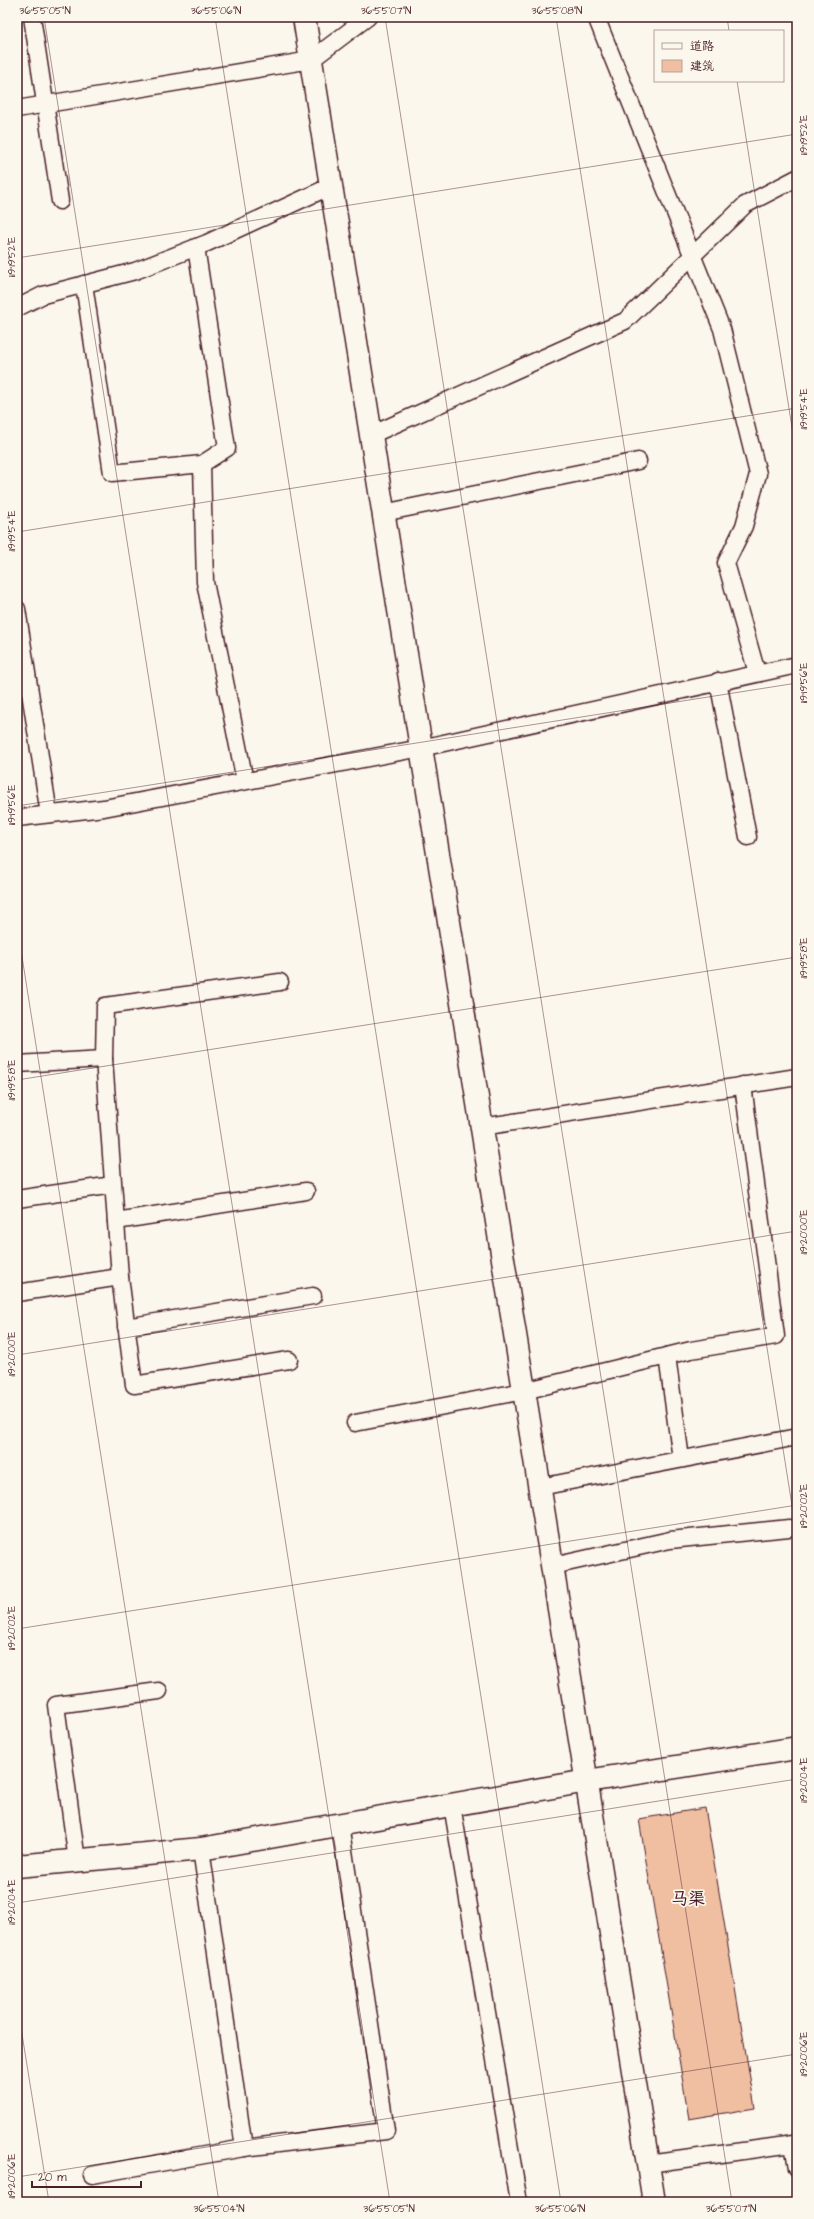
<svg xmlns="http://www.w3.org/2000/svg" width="814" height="2219" font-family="'Architects Daughter','LXGW WenKai TC',sans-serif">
	<rect width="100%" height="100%" fill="#fbf7ec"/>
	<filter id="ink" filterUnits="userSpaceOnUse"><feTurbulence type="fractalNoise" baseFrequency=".025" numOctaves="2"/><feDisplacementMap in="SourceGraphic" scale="8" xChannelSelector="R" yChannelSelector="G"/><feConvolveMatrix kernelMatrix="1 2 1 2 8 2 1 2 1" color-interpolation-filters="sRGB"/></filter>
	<g filter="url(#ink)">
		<path fill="#f0bfa1" stroke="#4a1f2b" d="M705,1808L755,2108L689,2119L639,1819Z"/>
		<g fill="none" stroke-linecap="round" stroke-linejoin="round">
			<defs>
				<g id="service">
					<path d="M32,17L60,201"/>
					<path d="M596,17L722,329L758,474L744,526L726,563L757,673"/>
					<path d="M17,109L311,60L368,17"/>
					<path d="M196,247L227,448L202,464"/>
					<path d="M84,284L112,473L202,464L205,582L245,781"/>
					<path d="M17,308L43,295L135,271L207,243L331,186"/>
					<path d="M371,435L625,321L745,205L797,178"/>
					<path d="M383,513L638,461"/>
					<path d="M17,609L49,814"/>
					<path d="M718,681L748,837"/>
					<path d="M17,818L104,808L421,748L797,665"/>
					<path d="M104,1059L105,1006L280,982"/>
					<path d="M17,1064L104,1059L120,1277L134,1385L289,1360"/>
					<path d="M482,1127L797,1077"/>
					<path d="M17,1199L113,1185"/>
					<path d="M116,1221L306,1191"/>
					<path d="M17,1293L120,1277"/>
					<path d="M126,1327L313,1296"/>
					<path d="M667,1356L681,1459"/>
					<path d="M355,1423L524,1391L691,1350L776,1336L743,1085"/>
					<path d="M540,1487L797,1437"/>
					<path d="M553,1566L670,1540L789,1528"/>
					<path d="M452,1805L519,2202"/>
					<path d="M201,1849L244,2148"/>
					<path d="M77,1861L56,1705L159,1691"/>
					<path d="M648,2164L793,2144L797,2168"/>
					<path d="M92,2175L244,2148L386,2131L340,1824"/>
				</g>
				<g id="minor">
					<path d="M304,17L654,2202"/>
					<path d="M17,1866L201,1849L587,1781L797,1748"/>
				</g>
			</defs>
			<use href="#service" stroke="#4a1f2b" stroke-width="19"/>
			<use href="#minor" stroke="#4a1f2b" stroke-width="25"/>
			<use href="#service" stroke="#fbf7ec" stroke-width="16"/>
			<use href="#minor" stroke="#fbf7ec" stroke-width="22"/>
		</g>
	</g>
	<path fill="none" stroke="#4a1f2b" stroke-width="1" stroke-opacity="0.45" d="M44,17L390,2202M215,17L561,2202M385,17L732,2202M556,17L797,1537M727,17L729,31M737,81L797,459M17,258L797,134M17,532L797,408M17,806L797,683M17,925L219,2202M17,1080L797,957M17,1355L797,1231M17,1629L797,1505M17,1903L797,1779M17,2003L49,2202M17,2177L797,2054"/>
	<g text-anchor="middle" stroke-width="3.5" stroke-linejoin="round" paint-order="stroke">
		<g font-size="17" font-weight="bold" fill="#4a1f2b" stroke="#fbf7ec">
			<text x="688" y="1904">马渠</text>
		</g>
	</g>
	<rect width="814" height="2219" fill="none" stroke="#fbf7ec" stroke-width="44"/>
	<rect x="654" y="30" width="130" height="52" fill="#fbf7ec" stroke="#b4a19f"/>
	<rect x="662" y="43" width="20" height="6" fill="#fbf7ec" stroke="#b4a19f"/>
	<text x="690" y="50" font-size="12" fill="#4a1f2b">道路</text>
	<rect x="662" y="60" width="20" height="12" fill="#f0bfa1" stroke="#b4a19f"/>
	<text x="690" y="70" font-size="12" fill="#4a1f2b">建筑</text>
	<path d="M32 2181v6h109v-6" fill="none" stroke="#4a1f2b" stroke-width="2"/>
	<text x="38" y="2181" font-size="12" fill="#4a1f2b" stroke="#fbf7ec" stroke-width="3" paint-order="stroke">20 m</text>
	<rect x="22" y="22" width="770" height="2175" fill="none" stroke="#4a1f2b" stroke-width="1.5"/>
	<g font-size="10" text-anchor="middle" fill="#4a1f2b">
		<text x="45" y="14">36°55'05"N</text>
		<text x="216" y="14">36°55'06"N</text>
		<text x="386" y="14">36°55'07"N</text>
		<text x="557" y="14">36°55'08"N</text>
		<text transform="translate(803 135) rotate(-90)" y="4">119°19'52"E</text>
		<text transform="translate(11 257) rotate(-90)" y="4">119°19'52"E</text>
		<text transform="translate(803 409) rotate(-90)" y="4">119°19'54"E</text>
		<text transform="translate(11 531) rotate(-90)" y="4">119°19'54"E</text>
		<text transform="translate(803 683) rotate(-90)" y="4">119°19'56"E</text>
		<text transform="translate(11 805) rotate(-90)" y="4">119°19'56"E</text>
		<text transform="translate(803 958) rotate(-90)" y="4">119°19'58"E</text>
		<text transform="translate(11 1080) rotate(-90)" y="4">119°19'58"E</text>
		<text transform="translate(803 1232) rotate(-90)" y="4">119°20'00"E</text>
		<text transform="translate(11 1354) rotate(-90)" y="4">119°20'00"E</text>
		<text transform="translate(803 1506) rotate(-90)" y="4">119°20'02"E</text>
		<text transform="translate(11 1628) rotate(-90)" y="4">119°20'02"E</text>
		<text transform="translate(803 1780) rotate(-90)" y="4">119°20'04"E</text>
		<text transform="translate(11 1902) rotate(-90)" y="4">119°20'04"E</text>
		<text transform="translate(803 2054) rotate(-90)" y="4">119°20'06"E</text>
		<text transform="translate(11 2176) rotate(-90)" y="4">119°20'06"E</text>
		<text x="219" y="2212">36°55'04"N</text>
		<text x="389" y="2212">36°55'05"N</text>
		<text x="560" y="2212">36°55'06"N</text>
		<text x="731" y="2212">36°55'07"N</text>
	</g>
</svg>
